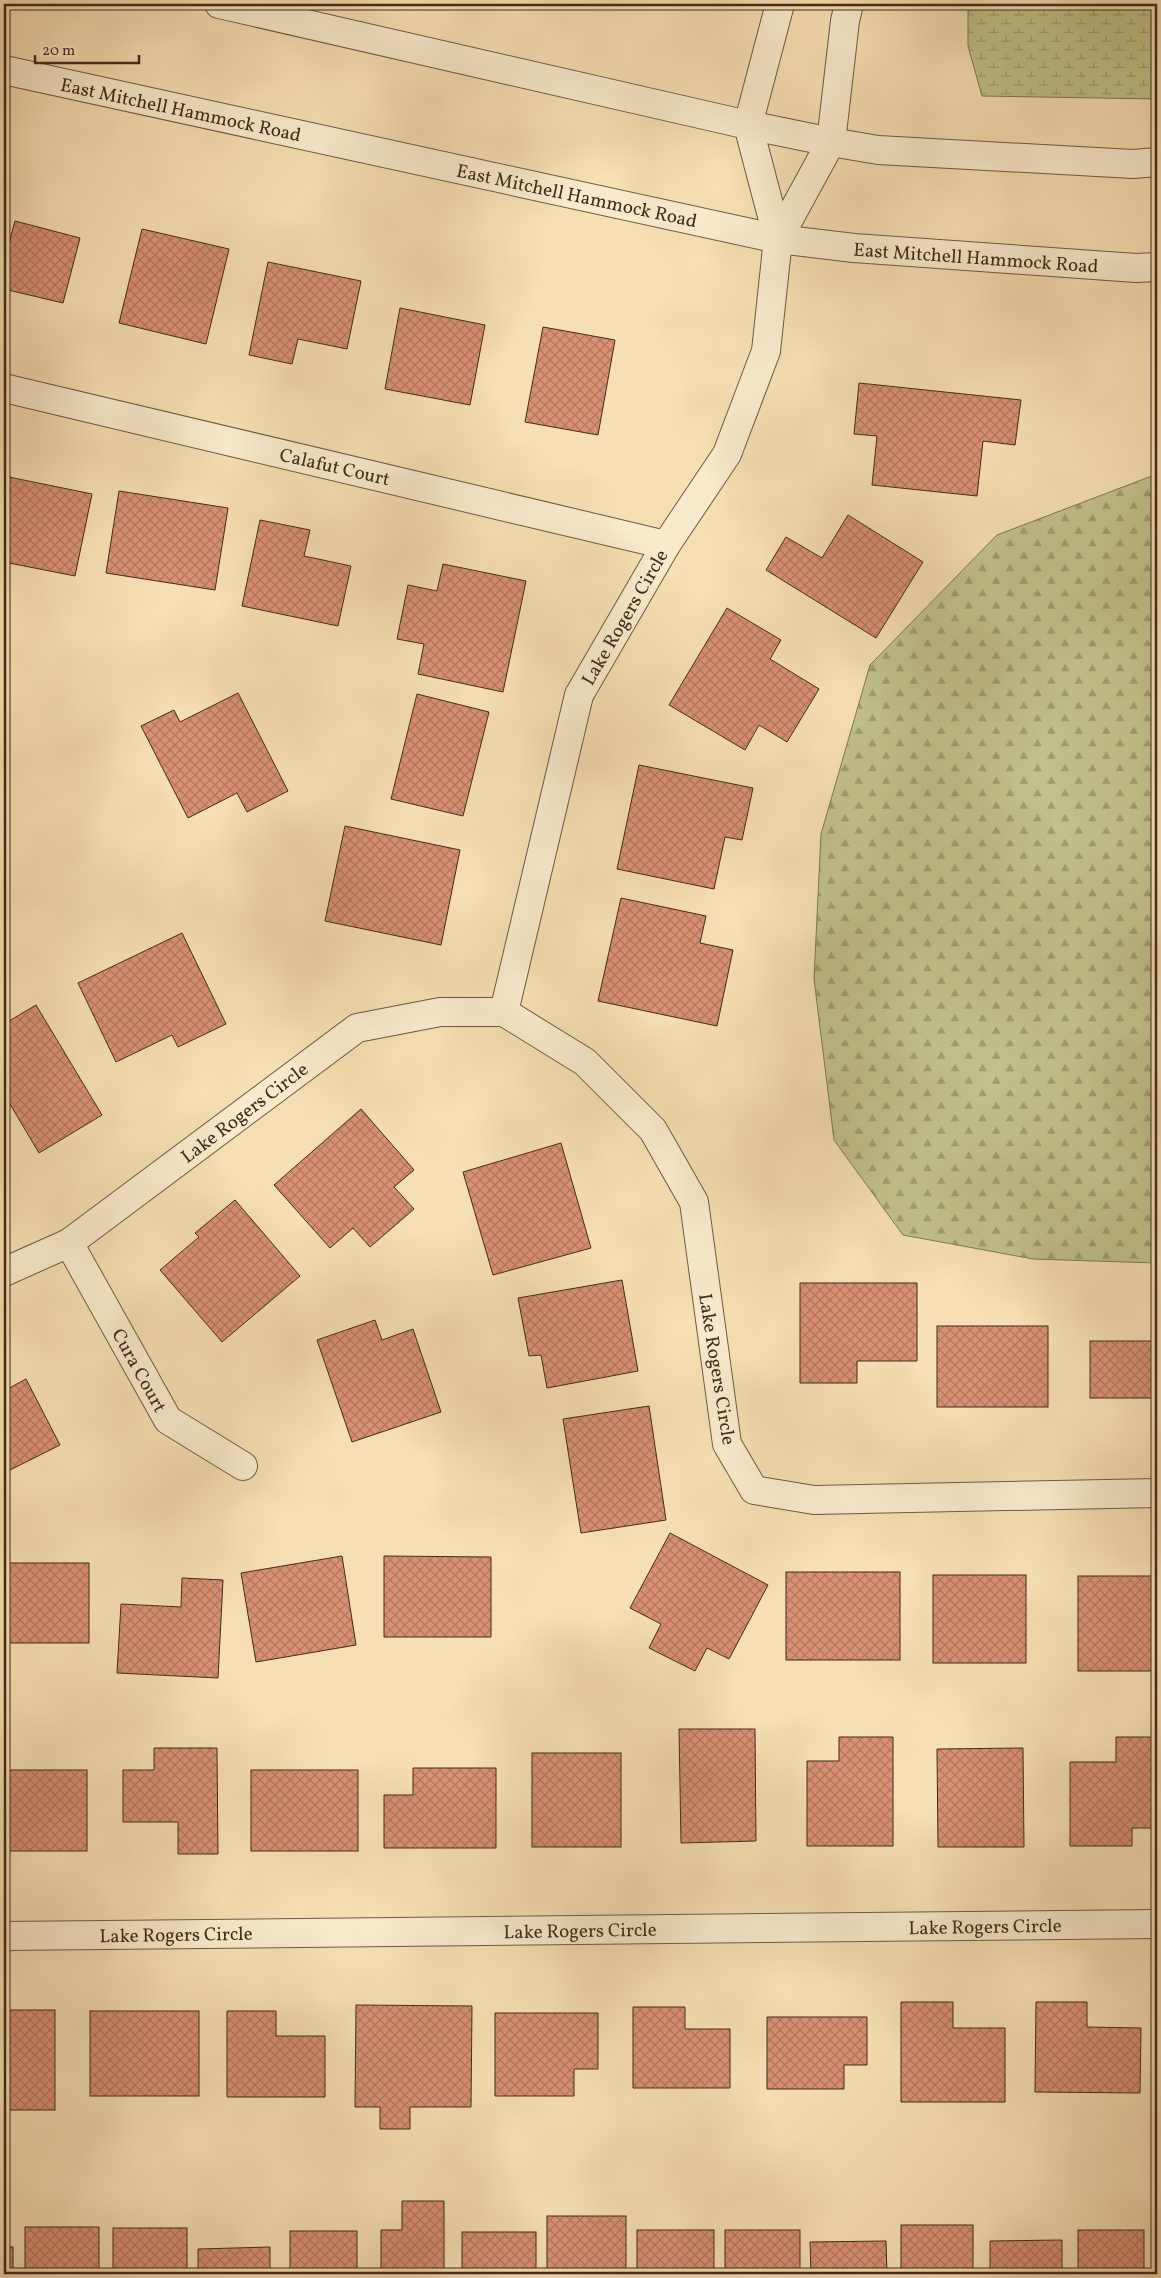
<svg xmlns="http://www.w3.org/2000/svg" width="1161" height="2278" font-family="Vollkorn,serif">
	<defs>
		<pattern id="forest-firs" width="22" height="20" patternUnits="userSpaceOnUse" patternTransform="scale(1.25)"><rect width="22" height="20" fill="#c1c189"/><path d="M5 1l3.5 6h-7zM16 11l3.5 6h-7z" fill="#9e9d6f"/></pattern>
		<pattern id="wetland-marsh" width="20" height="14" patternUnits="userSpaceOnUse" patternTransform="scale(1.25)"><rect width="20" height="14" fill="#c1c189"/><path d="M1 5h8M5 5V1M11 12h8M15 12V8" fill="none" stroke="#9e9d6f"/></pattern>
		<pattern id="building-cross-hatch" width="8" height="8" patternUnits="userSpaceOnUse" patternTransform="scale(1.25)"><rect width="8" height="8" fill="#da9172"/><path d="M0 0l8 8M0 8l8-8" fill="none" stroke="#b2775d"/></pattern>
	</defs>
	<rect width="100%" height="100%" fill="#f6dfb2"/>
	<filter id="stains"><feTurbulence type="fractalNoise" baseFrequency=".004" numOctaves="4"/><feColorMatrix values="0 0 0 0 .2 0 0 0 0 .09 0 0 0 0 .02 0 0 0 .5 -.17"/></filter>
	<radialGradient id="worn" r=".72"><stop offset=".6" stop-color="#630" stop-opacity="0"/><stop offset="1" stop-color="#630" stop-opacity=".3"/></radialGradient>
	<path fill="url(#forest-firs)" stroke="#807652" d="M1157,474V1263L1033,1259L903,1235L834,1140L814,979L821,834L870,665L997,535Z"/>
	<path fill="url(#wetland-marsh)" stroke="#807652" d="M968,4H1157V99L982,96L968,46Z"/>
	<g fill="url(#building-cross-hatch)" stroke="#402b1c">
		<path d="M15,221L80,238L63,303L4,289V262Z"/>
		<path d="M142,229L229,249L206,344L119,323Z"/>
		<path d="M268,262L361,281L347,349L298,339L292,364L249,355Z"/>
		<path d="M400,308L485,325L470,405L385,389Z"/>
		<path d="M543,327L615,340L598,435L525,422Z"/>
		<path d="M859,383L1021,400L1015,445L983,441L977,496L872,485L877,436L854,434Z"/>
		<path d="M4,476L92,494L75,576L4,562Z"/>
		<path d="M119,491L228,508L215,590L106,573Z"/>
		<path d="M848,515L923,562L876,638L766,570L786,537L822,558Z"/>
		<path d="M260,520L310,530L304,556L351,566L338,626L242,606Z"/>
		<path d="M443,564L526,581L503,692L418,674L424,644L397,639L408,585L437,591Z"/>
		<path d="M727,608L781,640L770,659L819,689L787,742L759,725L745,750L669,705Z"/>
		<path d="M238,693L288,791L247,812L237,793L188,818L141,726L174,710L180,722Z"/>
		<path d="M417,694L489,712L463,816L391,799Z"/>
		<path d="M639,765L753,788L742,840L725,837L714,889L617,869Z"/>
		<path d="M345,826L460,850L441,945L325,921Z"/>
		<path d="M621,898L706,916L700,943L733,950L717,1026L598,1001Z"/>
		<path d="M182,933L226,1024L178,1047L172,1035L116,1062L78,983Z"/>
		<path d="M36,1005L102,1115L39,1153L4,1094V1024Z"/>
		<path d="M361,1109L414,1170L394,1187L414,1209L370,1247L353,1228L330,1248L274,1185Z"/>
		<path d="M561,1143L591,1248L493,1275L463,1172Z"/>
		<path d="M235,1200L300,1276L222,1342L160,1270L199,1237L195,1233Z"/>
		<path d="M622,1280L638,1371L547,1388L541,1355L529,1356L518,1298Z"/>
		<path d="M800,1283H917V1361H857V1383H800Z"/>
		<path d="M375,1320L382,1340L413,1329L441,1412L352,1442L317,1340Z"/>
		<rect x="937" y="1326" width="111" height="81"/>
		<rect x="1090" y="1341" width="67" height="57"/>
		<path d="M26,1379L60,1445L4,1473V1391Z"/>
		<path d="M649,1406L666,1520L581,1533L563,1419Z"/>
		<path d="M670,1533L768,1585L729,1659L707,1648L695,1671L649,1648L661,1624L630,1608Z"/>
		<path d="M342,1556L356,1645L256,1662L241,1573Z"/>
		<path d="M384,1556L491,1557V1637H384Z"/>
		<rect x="4" y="1563" width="85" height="80"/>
		<rect x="786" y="1572" width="114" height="88"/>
		<rect x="933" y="1575" width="93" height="88"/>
		<rect x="1078" y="1576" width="74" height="95"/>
		<path d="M182,1578L223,1580L218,1678L117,1673L121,1604L181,1607Z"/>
		<path d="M679,1729H755L756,1841L681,1843Z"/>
		<path d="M839,1737H893V1846H807V1761H839Z"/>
		<path d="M1116,1737H1157V1828H1132V1846H1070V1762H1116Z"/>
		<path d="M154,1748H217L218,1854H178V1822H123V1770H154Z"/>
		<path d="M1023,1748L1024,1847H938L937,1749Z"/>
		<rect x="532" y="1753" width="89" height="94"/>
		<path d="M413,1768H496V1848H384V1795H413Z"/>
		<rect x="4" y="1770" width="83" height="81"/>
		<rect x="251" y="1770" width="107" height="81"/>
		<path d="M901,2002H953V2028H1005V2102H901Z"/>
		<path d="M1036,2002H1087V2027L1141,2028L1140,2093L1035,2092Z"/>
		<path d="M356,2005L472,2006L471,2107H410V2129H380V2107H355Z"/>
		<path d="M633,2007H685V2029H730V2088H633Z"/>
		<rect x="4" y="2010" width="51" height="100"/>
		<rect x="90" y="2011" width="109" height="85"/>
		<path d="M227,2011H276V2036H325V2097H227Z"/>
		<path d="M495,2013H598V2069H574V2096H495Z"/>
		<path d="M767,2017H867V2065H844V2089H767Z"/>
		<path d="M402,2201H444V2274H381V2230H402Z"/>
		<rect x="547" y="2216" width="79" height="58"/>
		<rect x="901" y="2225" width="72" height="49"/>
		<rect x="25" y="2227" width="74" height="47"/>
		<rect x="113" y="2228" width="74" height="46"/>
		<rect x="637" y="2230" width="77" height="44"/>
		<rect x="725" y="2230" width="75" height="44"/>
		<rect x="1078" y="2230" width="66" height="44"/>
		<rect x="290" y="2231" width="67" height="43"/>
		<rect x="462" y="2232" width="74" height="42"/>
		<path d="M1062,2240V2274H990V2241Z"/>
		<path d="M886,2241L887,2274H811L810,2242Z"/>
		<rect x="4" y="2247" width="9" height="27"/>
		<path d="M270,2247V2274H198V2249Z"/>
	</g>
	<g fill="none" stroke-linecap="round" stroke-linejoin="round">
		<defs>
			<g id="minor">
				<path d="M778,239L831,142L845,21L849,4"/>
				<path d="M4,388L666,545"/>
				<path d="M504,1012L579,695L666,545L727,454L766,351L778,239L748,125L780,4"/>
				<path d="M69,1243L168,1420L243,1466"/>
				<path d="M4,1272L69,1243L357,1028L440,1012H504L585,1062L653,1130L694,1202L727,1444L754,1490L814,1500L1157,1493"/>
				<path d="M4,1936L1157,1924"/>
			</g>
			<g id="tertiary">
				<path d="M219,4L748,125L831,142L878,150L1133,164L1157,162"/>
				<path d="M4,70L778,239L854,248L1136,268L1157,267"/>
			</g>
		</defs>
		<use href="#minor" stroke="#6e5842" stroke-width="30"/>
		<use href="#tertiary" stroke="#6e5842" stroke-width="30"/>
		<use href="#minor" stroke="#f9eacd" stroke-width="28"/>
		<use href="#tertiary" stroke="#f9eacd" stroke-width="28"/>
	</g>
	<g text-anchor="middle" stroke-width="4.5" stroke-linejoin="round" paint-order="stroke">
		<g font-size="19" fill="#402b1c" stroke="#f9eacd">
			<text transform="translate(181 109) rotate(12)" y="7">East Mitchell Hammock Road</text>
			<text transform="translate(577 195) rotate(12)" y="7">East Mitchell Hammock Road</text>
			<text transform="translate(976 257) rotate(4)" y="7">East Mitchell Hammock Road</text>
			<text transform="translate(335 466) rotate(13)" y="7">Calafut Court</text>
			<text transform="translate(624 617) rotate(-60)" y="7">Lake Rogers Circle</text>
			<text transform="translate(244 1112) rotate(-37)" y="7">Lake Rogers Circle</text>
			<text transform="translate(718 1369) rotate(81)" y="7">Lake Rogers Circle</text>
			<text transform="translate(140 1370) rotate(61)" y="7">Cura Court</text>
			<text transform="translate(985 1926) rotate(-1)" y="7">Lake Rogers Circle</text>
			<text transform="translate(580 1930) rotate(-1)" y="7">Lake Rogers Circle</text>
			<text transform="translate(176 1934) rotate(-1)" y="7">Lake Rogers Circle</text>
		</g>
	</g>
	<rect width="1161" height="2278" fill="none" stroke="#f6dfb2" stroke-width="20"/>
	<rect x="5" y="5" width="1151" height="2268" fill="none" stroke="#402b1c" stroke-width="2.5"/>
	<rect x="10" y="10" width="1141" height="2258" fill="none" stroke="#402b1c"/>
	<path d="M35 55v8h104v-8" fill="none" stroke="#402b1c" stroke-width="2.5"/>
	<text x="42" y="55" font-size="15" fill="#402b1c" stroke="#f9eacd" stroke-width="4" paint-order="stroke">20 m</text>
	<rect width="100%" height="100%" filter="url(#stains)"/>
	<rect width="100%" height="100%" fill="url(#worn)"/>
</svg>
